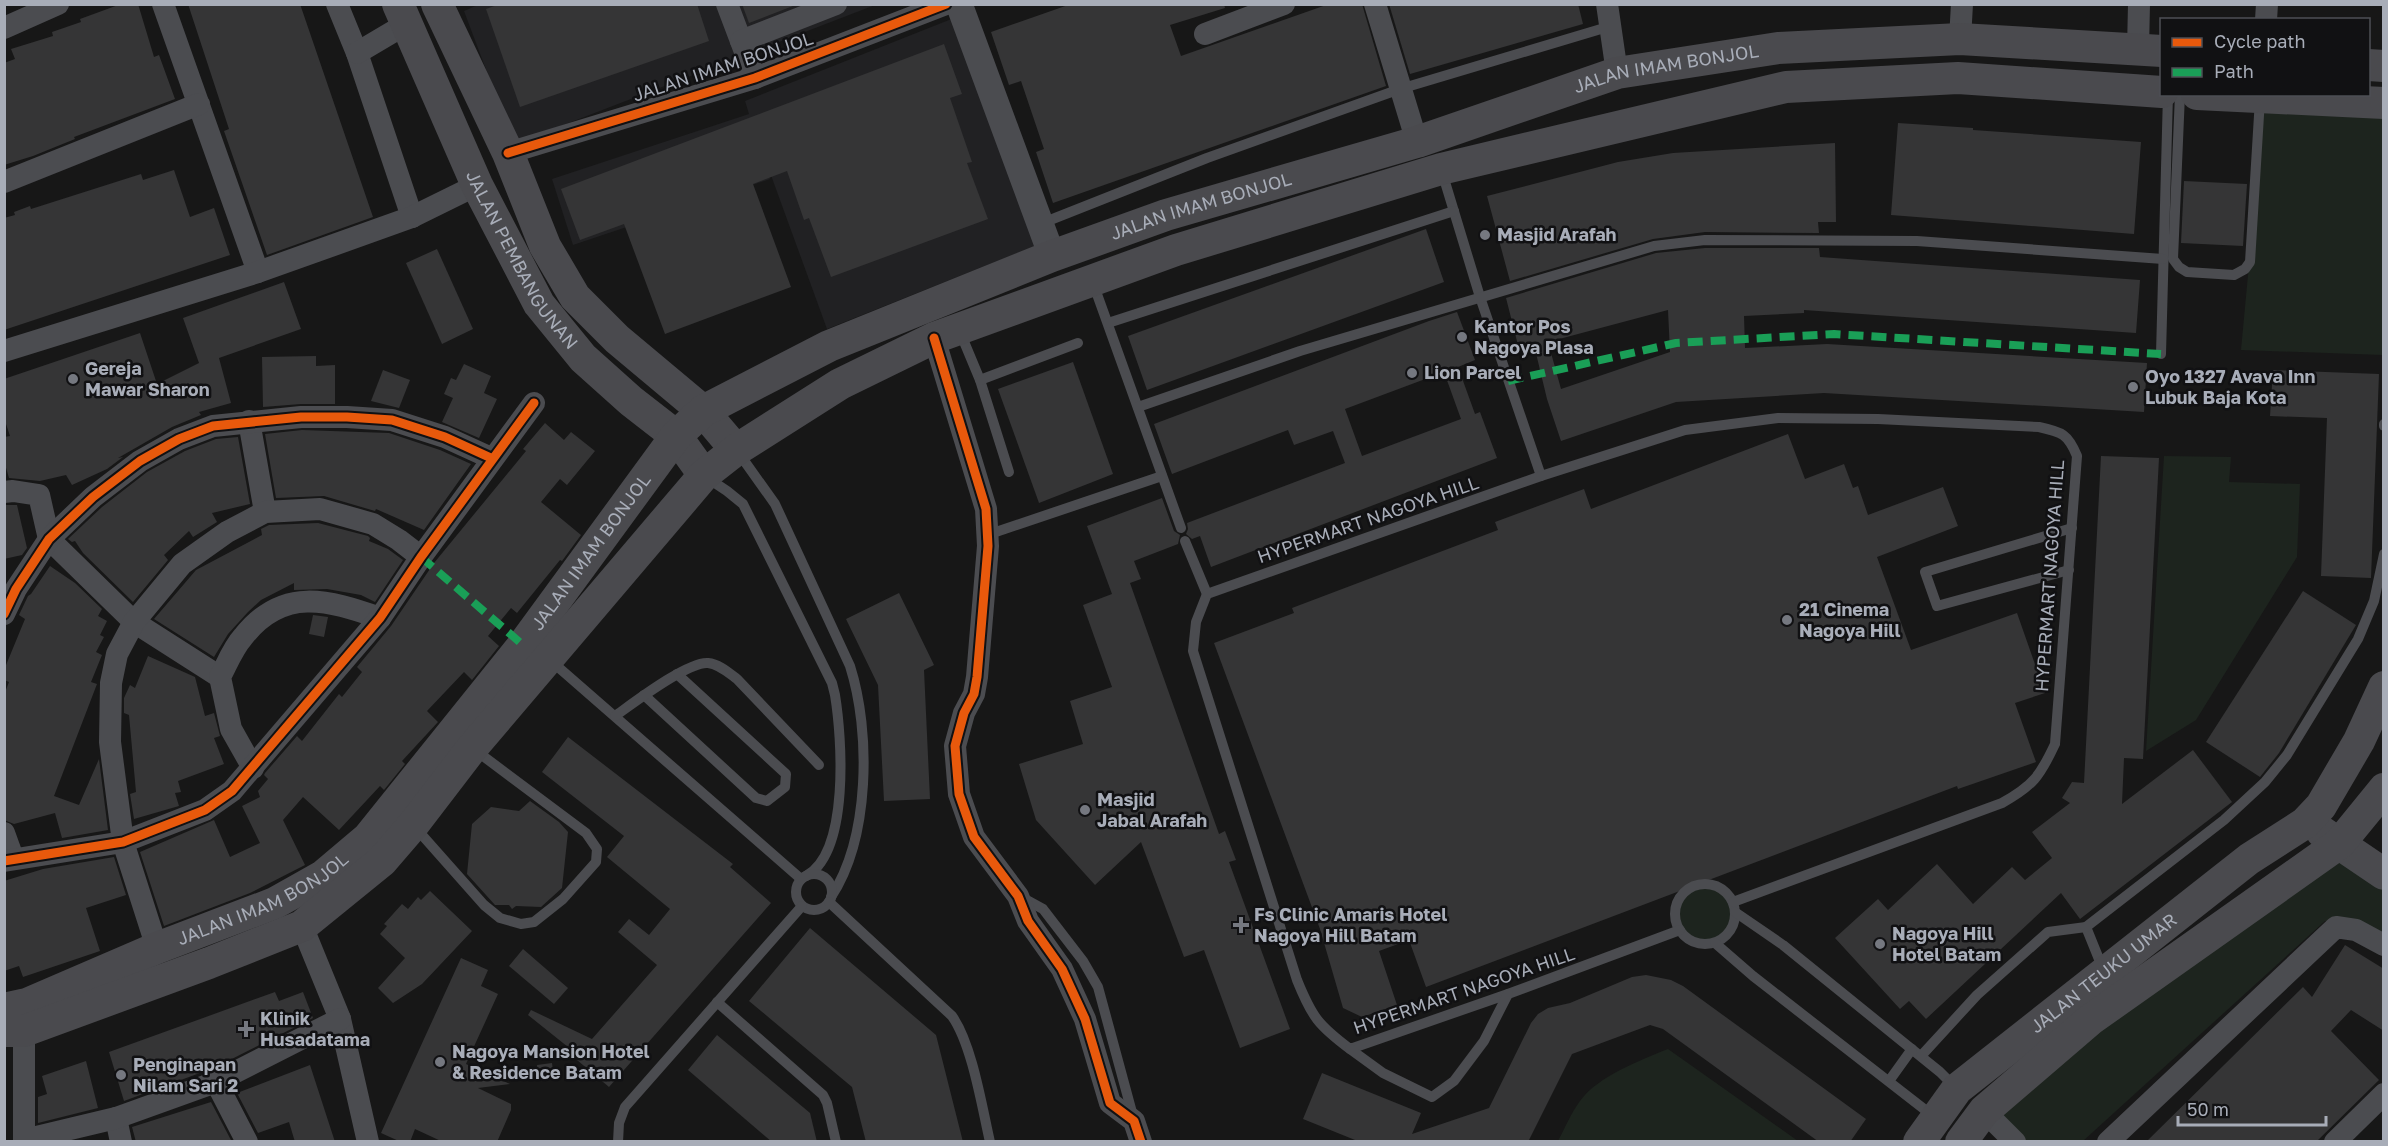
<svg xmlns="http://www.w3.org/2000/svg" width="2388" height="1146" font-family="'Golos Text',sans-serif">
	<rect width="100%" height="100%" fill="#171717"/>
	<g fill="#212123">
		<path d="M480,4L875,5L514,144L464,11Z"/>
		<path d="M954,18L1040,244L827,329L756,134L770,179L573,245L552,179L749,114L745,101Z"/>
	</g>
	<g fill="#1d241e">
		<path d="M2264,104L2383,106V355L2241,350Z"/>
		<path d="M2164,456L2231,457L2229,482L2300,484L2297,557L2196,720L2146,751Z"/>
		<path d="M2340,843L2383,876V936L2361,923L2325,921L2083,1141H2015L1984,1111Z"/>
		<circle cx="1705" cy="914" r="29"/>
		<path d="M1668,1049L1798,1141H1558C1565,1128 1571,1113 1580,1101C1598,1076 1641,1060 1668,1049Z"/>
	</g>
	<g fill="#353536" fill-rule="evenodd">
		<path d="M121,4H138L154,57L159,55L175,99L74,137L75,139L33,156L4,165V63L15,59L11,49L53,36L52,32L81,22L80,19Z"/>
		<path d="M188,4H300L373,217L267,255L224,131L229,129Z"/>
		<path d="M500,4H697L709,41L520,107L486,9Z"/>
		<path d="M742,4H798L749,23Z"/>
		<path d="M1071,4H1224L1225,8L1170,25L1181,56L1329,4H1362L1386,86L1053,203L1036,152L1044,149L1021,81L1009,85L991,32Z"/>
		<path d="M1389,4H1578L1583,24L1410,74Z"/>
		<path d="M944,44L962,94L950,98L972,162L967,163L988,219L831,277L809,218L804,220L787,171L753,184L791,287L665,334L624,224L580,240L561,189Z"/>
		<path d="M1898,123L1973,128V130L2141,142L2134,234L1891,215Z"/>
		<path d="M1835,143L1836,222H1818L1819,233L1705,232L1653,239L1510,281L1487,196L1618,162L1673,153Z"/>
		<path d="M174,170L190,217L214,208L230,255L4,330V218L15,215L14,212L30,206L31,209L141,174L143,180Z"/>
		<path d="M2184,181L2247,184L2243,246L2181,243Z"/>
		<path d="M1426,229L1444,282L1147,390L1128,336Z"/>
		<path d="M1705,248H1819L1820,257L2140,280L2136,333L1804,310V313L1744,316L1745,348L1827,344L2147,363L2144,412L1824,393L1676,402L1561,441L1547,399L1534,345L1519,349L1506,298L1656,253ZM1668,310L1670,352L1561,389L1548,342Z"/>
		<path d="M437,249L473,329L442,344L406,263Z"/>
		<path d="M284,282L301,329L219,358L231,403L199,412L201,415L172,427L118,458L123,457L107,469L72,485L66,475L40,481L9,478L4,461V437L10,436L4,418V379L140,333L157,384L199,363L183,318Z"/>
		<path d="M1457,312L1475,360L1458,367L1475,414L1480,412L1497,458L1211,567L1200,536L1192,539L1186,534L1188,529L1187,523L1345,463L1333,431L1294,445L1288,430L1172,474L1154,424L1429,321ZM1444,372L1461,419L1362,456L1345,409Z"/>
		<path d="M316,356V366L335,365V404H301L263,407L262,357Z"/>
		<path d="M1073,362L1113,474L1039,503L998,389Z"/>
		<path d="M464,364L491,376L484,393L497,399L479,438L442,422L453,398L444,394L451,378L456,380Z"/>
		<path d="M383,370L410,380L399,408L371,401Z"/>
		<path d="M2273,370L2379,374L2371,578L2321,576L2327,418L2270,416Z"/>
		<path d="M545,423L564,440L571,432L595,451L567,485L560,479L541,502L581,535L562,561L560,560L517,613L511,608L488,636L499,646L472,680L464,672L427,711L438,722L402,761L405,764L384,790L380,786L339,830L303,797L283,820L305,865L250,893L164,926L140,852L214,820L230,857L260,843L242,806L260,797L258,791L268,779L264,775L265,773L297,736L302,741L339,694L342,697L362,672L357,667L391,626L434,563L526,451L523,449Z"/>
		<path d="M302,430L389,433L440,450L471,464L424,530L376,509L375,511L324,496L276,498L265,434Z"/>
		<path d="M1788,434L1805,479L1844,464L1853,488L1858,486L1868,515L1943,487L1958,526L1877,557L1911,650L2017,613L2045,693L2015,703L2036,762L1958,789L1957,786L1426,987L1409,940L1379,951L1397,1005L1362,1017L1343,1008L1320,929L1214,643L1294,613L1292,608L1498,530L1495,522L1584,489L1591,509Z"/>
		<path d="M238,437L250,504L212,513L217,522L193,537L189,531L164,555L168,560L133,602L83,553L75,541L72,542L68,539L102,507L147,472L185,451L216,439Z"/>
		<path d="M2101,456L2159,458L2143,759L2124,758L2122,804L2193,750L2232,802L2080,919L2061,893L1926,1019L1909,1001L1900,1009L1835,938L1878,899L1888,910L1937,864L1973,904L2012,867L2025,880L2052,858L2032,832L2070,803L2062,798L2072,782L2084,783Z"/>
		<path d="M1162,498L1174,531L1180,535L1178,544L1134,561L1141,579L1130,583L1219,834L1225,831L1236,860L1229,862L1290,1029L1240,1048L1204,950L1184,957L1141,842L1095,885L1036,820L1019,764L1083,744L1070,701L1112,687L1083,605L1112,594L1087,526Z"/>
		<path d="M4,505H17L27,548L22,555L4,559Z"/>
		<path d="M318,523L368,536L370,538L369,541L388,549L403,560L375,602L361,595L327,589L294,590V583L261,600L248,612L228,634L214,657L154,619L196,570L262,535L261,529L269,525Z"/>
		<path d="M50,566L75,583L102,609L98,616L107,621L100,635L104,637L96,652L102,655L91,682L97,684L54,796L79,805L99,759L108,830L62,838L55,813L14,824L4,820V695L9,682L4,680V670L25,619L19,615L28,596L31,594Z"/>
		<path d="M2303,591L2356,625L2279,753L2260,777L2206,742Z"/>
		<path d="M899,593L934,665L924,670L930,799L884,801L878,685L846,619Z"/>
		<path d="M313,615L328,617L324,637L309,634Z"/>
		<path d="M148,656L195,677L205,716L214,713L220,736L214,738L224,764L178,781L181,792L175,793L179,806L134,819L130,794L136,792L129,715L124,713V698L130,685L135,688Z"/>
		<path d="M568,737L733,864L730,867L771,903L609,1087L577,1060L583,1059L528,1015L531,1010L592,1039L657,965L618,932L629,919L649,935L670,909L607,857L624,836L542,772Z"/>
		<path d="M530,801L559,822L568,832L562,888L541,907L516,906L512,909L509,905H495L467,874L472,824L491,807L519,811Z"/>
		<path d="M114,857L126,895L86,908L100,951L23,977L19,966L4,971V881L43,869Z"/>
		<path d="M430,891L472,931L422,984L393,1003L378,988L405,958L380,934L387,926L384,924L402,904L408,909L418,897L421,900Z"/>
		<path d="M810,928L936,1035L963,1142H866L852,1087L749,1001Z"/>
		<path d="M2345,945L2384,969V1031L2351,1010L2331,1031L2379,1080L2316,1142H2146L2303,987L2312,997Z"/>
		<path d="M523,949L568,988L554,1004L509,966Z"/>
		<path d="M461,958L488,970L481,986L498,994L466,1064L510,1084L478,1088L511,1104V1110L497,1142H443L415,1129L410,1142H401L381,1133Z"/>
		<path d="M1646,975L1671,980L1683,986L1866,1119L1850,1142H1819L1663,1029L1650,1025L1572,1054L1528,1142H1360L1303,1119L1322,1073L1421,1113L1412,1134L1489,1108L1531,1023L1538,1014L1548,1008L1570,1003L1632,977Z"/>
		<path d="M275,992L279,1001L303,992L313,1018L216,1067L124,1101L109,1052Z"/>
		<path d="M717,1035L810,1113L817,1142H772L688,1070Z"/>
		<path d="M86,1061L98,1108L38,1123V1097L47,1094L42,1076Z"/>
		<path d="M552,1063L554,1079L538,1080L537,1065Z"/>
		<path d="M310,1065L335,1142H295L289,1122L258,1133L237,1093Z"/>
		<path d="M211,1102L232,1142H136L132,1127Z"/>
	</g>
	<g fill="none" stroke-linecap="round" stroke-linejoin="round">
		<g stroke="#4b4c50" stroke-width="10">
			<path d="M2180,94L2173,259L2179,267L2187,272L2234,275L2245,269L2250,262L2260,99"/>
			<path d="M1442,172L1480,297L1541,476"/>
			<path d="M1040,224L1207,158L1400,89L1611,26"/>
			<path d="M1093,283L1181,528"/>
			<path d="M1108,323L1454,211"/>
			<path d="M960,332L980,380L1009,472"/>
			<path d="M2161,354L2168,94"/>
			<path d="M980,380L1078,343"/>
			<path d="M1138,407L1300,351L1654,246L1705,240L1917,241L2163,259"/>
			<path d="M2384,424V426"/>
			<path d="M738,452L775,504L850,666C871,732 870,838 831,897"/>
			<path d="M706,477L727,491L743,504L832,683L835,695C842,738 850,852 806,876"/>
			<path d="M987,535L1162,476"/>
			<path d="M1185,541L1207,594"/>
			<path d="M2069,570L1937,606L1925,572L2072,528"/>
			<path d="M550,660L801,879"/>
			<path d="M644,695L756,798L767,801L785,787L786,774L677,674"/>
			<path d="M615,716C632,704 688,661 708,663C719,664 729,673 737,679L819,765"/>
			<path d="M414,826L484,905L500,918L521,924L534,922L563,899L596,862L597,849L586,833L475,750"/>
			<circle cx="814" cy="892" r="18"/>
			<circle cx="1705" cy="914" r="30"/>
			<path d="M1021,897L1043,909L1083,961L1098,987L1133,1116"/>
			<path d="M829,902L952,1016C972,1044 982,1107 990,1142"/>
			<path d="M1735,912L1783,945L1940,1072L1955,1087"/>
			<path d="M2086,927L2103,969"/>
			<path d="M1680,930L1508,994L1350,1049C1318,1025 1312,1017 1297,980L1193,651L1196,622L1207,594L1541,476L1685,430L1778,418L1878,419L2039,427C2062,432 2068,434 2077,456L2055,744C2040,776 2033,786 2002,803L1733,902"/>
			<path d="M1715,943L1753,976L1933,1116"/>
			<path d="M717,1002L823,1095L827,1103L836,1142"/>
			<path d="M1350,1049L1383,1073L1432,1097L1454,1081L1484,1041L1508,994"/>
			<path d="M1921,1056L1977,995L2048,932L2086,927L2224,820L2265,782L2287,755L2358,639L2374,601L2384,554"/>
			<path d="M1889,1081L1912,1049"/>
			<path d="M618,1142L619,1123L625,1107L802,906"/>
		</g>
		<g stroke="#4b4c50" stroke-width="22">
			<path d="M163,4L258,272"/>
			<path d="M337,4L357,53L412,217"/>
			<path d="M727,4L755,78"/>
			<path d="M1375,4L1417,142"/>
			<path d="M1607,4L1617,73"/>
			<path d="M2266,20L2267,4"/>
			<path d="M4,28L58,4"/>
			<path d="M1205,34L1284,4"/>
			<path d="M1960,39L1962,4"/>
			<path d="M741,41L836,4"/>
			<path d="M2138,49L2139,4"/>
			<path d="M357,53L406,24"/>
			<path d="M508,153L755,78L946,4"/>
			<path d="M4,182L199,104"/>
			<path d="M934,338L986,509L988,546L977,677L974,694L964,713L955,746L959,794L974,837L1018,896L1028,921L1062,969L1085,1019L1110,1103L1134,1121L1141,1142"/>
			<path d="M4,351L258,272L412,217L477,185"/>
			<path d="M249,421L265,512"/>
			<path d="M4,492L13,491L39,495L49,539L134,622L220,677"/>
			<path d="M4,614L16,589L49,539L93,497L140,461L179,439L213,426L301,417H347L392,420L445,437L491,458"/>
			<path d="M253,768L231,729L220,677C227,664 233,648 243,637C283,586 328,600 380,618"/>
			<path d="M4,833L13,858"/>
			<path d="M4,861L123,842L205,810L232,791L380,618L421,557L534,403"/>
			<path d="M302,926L340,1019L368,1142"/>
			<path d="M157,948L123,842L110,742L111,683L117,654L134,622L182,564L227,532L265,512L320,509L373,524L399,540L421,557"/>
			<path d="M216,1082L247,1142"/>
			<path d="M1984,1111L2015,1142"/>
			<path d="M116,1118L121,1142"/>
			<path d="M24,1140L116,1118L216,1082L340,1019"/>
			<path d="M24,1142V1031"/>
			<path d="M2108,1142L2336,927L2356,930L2384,945"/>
			<path d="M2335,1142L2384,1094"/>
		</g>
		<path stroke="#4b4c50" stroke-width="27" d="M959,4L1052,256"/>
		<g stroke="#4a4a4e" stroke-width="32">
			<path id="s1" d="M398,4L477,185L539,304L583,358L631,401L676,436L704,475"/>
			<path d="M437,4L508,153L545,246L575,297L617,339L703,411L736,450"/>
			<path d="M2368,65L2384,66"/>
			<path d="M2197,94L2384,103"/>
			<path d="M2322,832L2384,874"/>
			<path id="s2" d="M4,1009L27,1004L157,948L275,903L323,876L368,838L523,645L676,436L703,411L829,346L1052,256L1166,215L1417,142L1617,73L1778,48L1960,39L2162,51"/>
			<path d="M4,1031H24L209,963L302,926L382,861L413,825L472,748L704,475L736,450L840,384L934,338L1176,250L1441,169L1786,87L1958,78L2162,92"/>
			<path id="s3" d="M1919,1142L1957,1089L2249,859L2305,823L2321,806L2359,741L2384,687"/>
			<path d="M1961,1142L1984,1111L2090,1020L2340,843L2384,789"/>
		</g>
		<g stroke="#1a9f57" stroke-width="8" stroke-dasharray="15 8" stroke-linecap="butt">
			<path d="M1508,381L1676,343L1834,334L2161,354"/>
			<path d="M421,557L523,645"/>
		</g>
		<defs>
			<g id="cycleway">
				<path d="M508,153L755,78L946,4"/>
				<path d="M934,338L986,509L988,546L977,677L974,694L964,713L955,746L959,794L974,837L1018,896L1028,921L1062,969L1085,1019L1110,1103L1134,1121L1141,1142"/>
				<path d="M4,614L16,589L49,539L93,497L140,461L179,439L213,426L301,417H347L392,420L445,437L491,458"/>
				<path d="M4,861L123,842L205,810L232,791L380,618L421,557L534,403"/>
			</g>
		</defs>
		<use href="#cycleway" stroke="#111113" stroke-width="13"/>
		<use href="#cycleway" stroke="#e8590c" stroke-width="9"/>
	</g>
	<g fill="#757880" stroke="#111113" stroke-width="2">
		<circle cx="1485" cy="235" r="6"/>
		<circle cx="1462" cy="337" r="6"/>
		<circle cx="1412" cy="373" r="6"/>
		<circle cx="73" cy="379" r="6"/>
		<circle cx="2133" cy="387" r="6"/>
		<circle cx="1787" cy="620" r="6"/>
		<circle cx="1085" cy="810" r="6"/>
		<path d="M1238 916h6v6h6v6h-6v6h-6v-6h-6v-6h6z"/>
		<circle cx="1880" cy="944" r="6"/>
		<path d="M243 1020h6v6h6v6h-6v6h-6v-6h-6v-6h6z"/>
		<circle cx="440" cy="1062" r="6"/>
		<circle cx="121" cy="1075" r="6"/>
	</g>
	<g text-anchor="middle" stroke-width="5" stroke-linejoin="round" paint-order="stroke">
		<g font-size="18" fill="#a8adb8" stroke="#111113">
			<text transform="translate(723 67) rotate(-18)" y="6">JALAN IMAM BONJOL</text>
			<text dy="6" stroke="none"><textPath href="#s2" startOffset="1974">JALAN IMAM BONJOL</textPath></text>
			<text dy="6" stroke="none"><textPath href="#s2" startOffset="1488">JALAN IMAM BONJOL</textPath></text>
			<text dy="6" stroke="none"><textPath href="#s1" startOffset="285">JALAN PEMBANGUNAN</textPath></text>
			<text transform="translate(1368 520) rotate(-19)" y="6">HYPERMART NAGOYA HILL</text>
			<text dy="6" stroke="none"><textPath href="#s2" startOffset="768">JALAN IMAM BONJOL</textPath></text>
			<text transform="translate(2050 576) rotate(-86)" y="6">HYPERMART NAGOYA HILL</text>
			<text dy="6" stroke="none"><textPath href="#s2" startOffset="282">JALAN IMAM BONJOL</textPath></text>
			<text dy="6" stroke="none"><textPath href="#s3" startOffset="252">JALAN TEUKU UMAR</textPath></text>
			<text transform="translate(1464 991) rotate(-19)" y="6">HYPERMART NAGOYA HILL</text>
		</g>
		<g font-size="18" font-weight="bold" fill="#a8adb8" stroke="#111113" text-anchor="start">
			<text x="1497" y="241">Masjid Arafah</text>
			<text x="1474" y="333">Kantor Pos<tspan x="1474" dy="21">Nagoya Plasa</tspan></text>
			<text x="85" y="375">Gereja<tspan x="85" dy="21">Mawar Sharon</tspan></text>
			<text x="1424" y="379">Lion Parcel</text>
			<text x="2145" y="383">Oyo 1327 Avava Inn<tspan x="2145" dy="21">Lubuk Baja Kota</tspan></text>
			<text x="1799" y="616">21 Cinema<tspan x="1799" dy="21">Nagoya Hill</tspan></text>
			<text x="1097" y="806">Masjid<tspan x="1097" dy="21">Jabal Arafah</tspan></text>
			<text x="1254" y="921">Fs Clinic Amaris Hotel<tspan x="1254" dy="21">Nagoya Hill Batam</tspan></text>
			<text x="1892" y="940">Nagoya Hill<tspan x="1892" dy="21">Hotel Batam</tspan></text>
			<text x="260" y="1025">Klinik<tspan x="260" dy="21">Husadatama</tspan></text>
			<text x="452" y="1058">Nagoya Mansion Hotel<tspan x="452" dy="21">&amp; Residence Batam</tspan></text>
			<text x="133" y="1071">Penginapan<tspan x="133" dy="21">Nilam Sari 2</tspan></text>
		</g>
	</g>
	<rect width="2388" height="1146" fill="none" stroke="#a8adb8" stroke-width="12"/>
	<rect x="2160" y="18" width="210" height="78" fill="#111113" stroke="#4d4f55" stroke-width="1.5"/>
	<rect x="2172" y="38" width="30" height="9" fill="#e8590c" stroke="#4d4f55" stroke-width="1.5"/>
	<text x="2214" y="48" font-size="18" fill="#a8adb8">Cycle path</text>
	<rect x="2172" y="68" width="30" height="9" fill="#1a9f57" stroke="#4d4f55" stroke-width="1.5"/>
	<text x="2214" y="78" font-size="18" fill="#a8adb8">Path</text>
	<path d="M2178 1116v9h148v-9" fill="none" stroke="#a8adb8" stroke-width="3"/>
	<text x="2187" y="1116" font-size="18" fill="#a8adb8" stroke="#111113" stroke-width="4.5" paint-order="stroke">50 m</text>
</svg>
